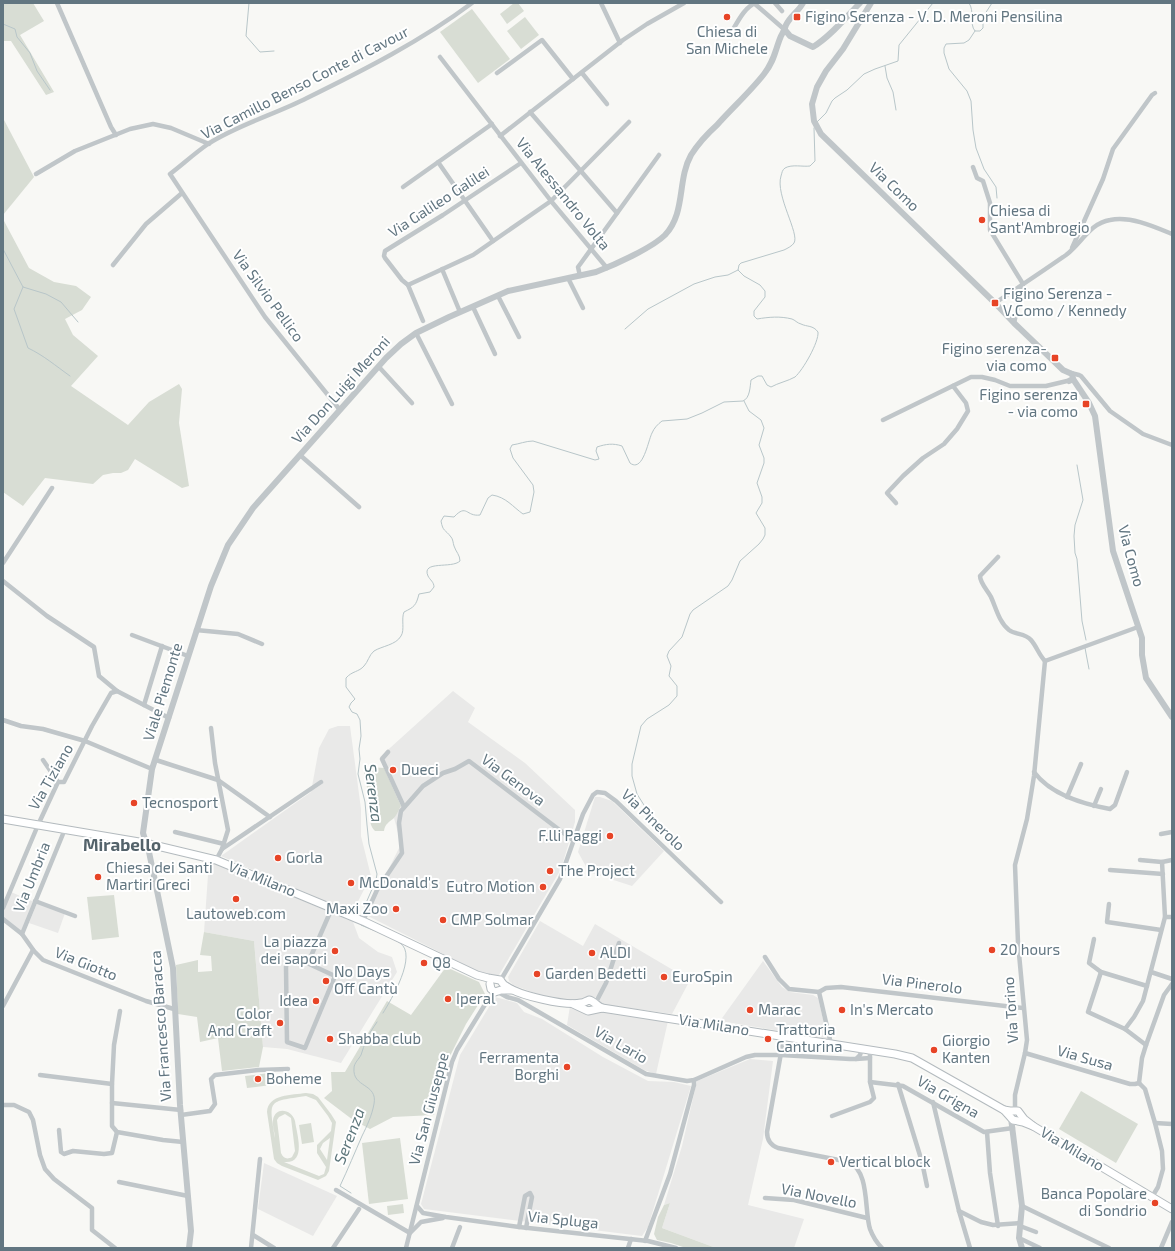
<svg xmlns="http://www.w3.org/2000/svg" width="1175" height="1251" font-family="'Exo 2',sans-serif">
	<rect width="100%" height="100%" fill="#f8f8f5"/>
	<g fill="#e9e9e8">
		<path d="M453,691L475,708L468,722L525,763L575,810V822L561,869L499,975L489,977L366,915L401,844L394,818L400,808L401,803L380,757Z"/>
		<path d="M338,726H350L361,809V836L371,876L352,913L221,856L311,792L319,748L329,729Z"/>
		<path d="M595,797H600L612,801L664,851L632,886L589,872L578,852Z"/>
		<path d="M209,861L353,922L359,938L378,952L392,957L397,972L341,1063L287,1049L263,1047L254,941L204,932Z"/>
		<path d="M11,892L34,902L21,932L3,917V912Z"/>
		<path d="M37,903L65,913L58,933L29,923Z"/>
		<path d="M540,921L583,946L595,924L690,980L672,1014L600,1004L597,1002L598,1000L596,997L575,1002L540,995L513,985L509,981L508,977Z"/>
		<path d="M763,961L782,987L790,992L813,995L818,998L828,1039L720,1021Z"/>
		<path d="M495,997L517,1003L524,1012L542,1019L603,1057L648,1081L674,1082L691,1086L648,1227L642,1236L424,1209L421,1204L460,1055Z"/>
		<path d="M570,1006L588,1013L602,1012L668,1021L656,1074L644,1070L567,1025Z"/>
		<path d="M750,1059L773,1061L763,1139L748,1205L804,1219L794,1248H716L662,1228L670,1203L664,1205L682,1146L697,1081Z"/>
		<path d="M264,1163L337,1196L313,1236L258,1209Z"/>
	</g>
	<g fill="#d8ddd4" fill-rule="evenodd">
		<path d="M3,3H33L44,21L20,35L54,92L46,95L11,41H3Z"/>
		<path d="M514,3H518L524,11L507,24L500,14Z"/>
		<path d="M472,9L510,59L478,83L440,32Z"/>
		<path d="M525,17L539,35L521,49L507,31Z"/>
		<path d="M3,118L34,177L3,215Z"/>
		<path d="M3,219L29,268L54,282L76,286L91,297L82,310L65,319L73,335L98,356L71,386L128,425L149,402L179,384L182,389L179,423L189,486L182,488L135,459L128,470L121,473H113L103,475L93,484L45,478L23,506L3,492Z"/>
		<path d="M370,767L384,768L401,806C399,809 397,815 394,818C389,822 385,824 384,831H375C366,821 373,814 370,803C368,793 366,782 364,772Z"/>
		<path d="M114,895L119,937L92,940L87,897Z"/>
		<path d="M204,932L254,941L263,1047L259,1067L222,1071L218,1038L200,1042L197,1017L178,1014L176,965L198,960V972L212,971L211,956L200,955Z"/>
		<path d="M446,967L479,982L485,994L466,1024L447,1062L434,1115L393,1117L370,1129L353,1120L324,1098L332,1091L331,1072H345L387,1001L411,1015Z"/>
		<path d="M269,1073L271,1085L247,1088L245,1076Z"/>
		<path d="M1081,1091L1138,1124L1116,1163L1059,1129Z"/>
		<path d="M306,1093L313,1094L318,1097L331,1114L336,1122L329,1171L326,1176L318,1180L282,1166L277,1163L274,1159L267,1112C268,1094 292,1095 306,1093ZM306,1096L316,1100L328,1116L332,1123L331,1131L317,1145V1153L326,1167L324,1174L319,1176L284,1162C307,1164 297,1135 295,1121C292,1109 275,1106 273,1120C272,1125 275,1133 275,1138C269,1099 267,1102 306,1096ZM285,1114L291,1118L295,1151L292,1157C287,1160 283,1158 281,1153L277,1120L279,1117ZM330,1138L327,1160L320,1149L323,1143Z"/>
		<path d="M311,1123L314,1142L302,1144L299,1125Z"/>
		<path d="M400,1138L408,1199L369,1204L362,1143Z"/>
		<path d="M670,1203L662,1228L716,1248H686L671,1243L657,1240L654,1234L658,1217L664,1205Z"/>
		<path d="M403,1204L404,1213L388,1215L387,1206Z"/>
	</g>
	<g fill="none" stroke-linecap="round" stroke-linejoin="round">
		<g stroke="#b8c6c9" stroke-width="1">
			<path d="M249,3L246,36L260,52L274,51"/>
			<path d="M969,3C975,11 969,24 975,31H980L983,28V17L992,3"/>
			<path d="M3,24L15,29L17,37L30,53L37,71L50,90"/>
			<path d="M975,31L969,40L964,43L946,44L944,48V53L949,69L967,91L971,101L973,130L976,148L984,169L996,187L997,198"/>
			<path d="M885,66L887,78L893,92L896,110"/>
			<path d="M817,122L826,113L832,101L835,98L847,90L864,74L875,69L898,61L899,45L933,3"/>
			<path d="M3,249L23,287L46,294L61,302L78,322"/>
			<path d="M23,287L14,309L28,348C43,355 56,366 70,376"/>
			<path d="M625,329L648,309L694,284L715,277L728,275L738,270"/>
			<path d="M1077,465L1083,500L1075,525L1074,536L1075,553L1077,559L1082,621L1086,640"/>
			<path d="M1085,648L1089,669"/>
			<path d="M678,850L674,839L649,813L637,794L632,776V764L641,726L647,719L669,705L677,696V686L669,676L671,666L667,656L669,651L682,637L690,614L693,610L728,586L732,580L740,561L759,544L763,539L765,535V528L756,513L762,503V497L757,483L764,463V458L759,445L764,428L761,420L749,411L744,401"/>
			<path d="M362,917L366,903L376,880L377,874L369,844L367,825L365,802L358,774L360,759L359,749L361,736L360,720L357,714L352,712L349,707L351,703L355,699L346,687V678C352,671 359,672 364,666C368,662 369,655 374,651C382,646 396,645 401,636C405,630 401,619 404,612C414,607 416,606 419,594L430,592L434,587C434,582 430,580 428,576C421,560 452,569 460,561C460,555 456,552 454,546C453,543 453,539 451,537C445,529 443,532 441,521L444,516L454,517C467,503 466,517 480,515L488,498L492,495C506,497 513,507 523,514L530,512L534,492L533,485L513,458L510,449L512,445C519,444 526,441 533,441L595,460L599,459L596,451L597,447C606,444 613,443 622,446L630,463C643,473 648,441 652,433C654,428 658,424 662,421L687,419L702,413L724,402L743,401C750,398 750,387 751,380L758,376H762L767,385L771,387C778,383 788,381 795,377C803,370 819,342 818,332C813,325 807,327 801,324C797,323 795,320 792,319C780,316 769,317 757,319L754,316V311L765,297V291L760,285L744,276L738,270L739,265L741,263L784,250C788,248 792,246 794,243C800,234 775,195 781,176C782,173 782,170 785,168C792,164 803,167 810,166L815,161L814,128"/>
			<path d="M361,924V925C374,931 389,935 400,943C418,955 391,1000 383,1013"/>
			<path d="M351,1193L340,1186C348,1169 355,1152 362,1136C367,1126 372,1115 374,1104C378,1083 352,1088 354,1068C354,1063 359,1059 361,1055C363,1050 364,1045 366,1040C369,1034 373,1028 377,1022"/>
		</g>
		<defs>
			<g id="secondary">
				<path d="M3,819L145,843L216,860L365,922L477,975L488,978L500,980C502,982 503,985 506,986C520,996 565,1006 581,1003C584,1003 586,1001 589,1000C594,1001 597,1006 602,1008"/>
				<path d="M490,984L491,989L495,992L501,990H512"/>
				<path d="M573,1004L588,1011L602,1008L895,1054L912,1058L1004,1110L1013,1120L1023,1122L1033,1126"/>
				<path d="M1004,1110L1010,1111H1018L1024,1119L1033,1126L1172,1209"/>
			</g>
		</defs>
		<use href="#secondary" stroke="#b3babe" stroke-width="9"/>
		<g stroke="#c0c6c9" stroke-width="4.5">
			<path d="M57,3L111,127L116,135"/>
			<path d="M601,3L620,43"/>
			<path d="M775,3L782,11"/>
			<path d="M755,4L785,30"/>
			<path d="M731,33C737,23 745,6 756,3"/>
			<path d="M440,57L551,201L607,268"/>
			<path d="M497,73L542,40L573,79"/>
			<path d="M582,73L607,104"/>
			<path d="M530,112L617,213"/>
			<path d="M500,136L623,40L647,24L684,3"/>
			<path d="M438,162L493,241"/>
			<path d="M973,167L977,178L983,181L990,203V230L1023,284L1014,323"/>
			<path d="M36,174L75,151L130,129L153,124L171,128L209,144"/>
			<path d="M403,187L492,124"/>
			<path d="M1072,248L1103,179L1113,149L1152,95L1155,93"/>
			<path d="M113,265L146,224L182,193"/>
			<path d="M442,269L460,312"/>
			<path d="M580,276L578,267L581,263L659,155"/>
			<path d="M568,278L583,308"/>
			<path d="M408,285L473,255L551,201L629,122"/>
			<path d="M498,296L519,337"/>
			<path d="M995,303C1019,287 1043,271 1066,255C1081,244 1090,223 1110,220C1131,216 1153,226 1172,234"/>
			<path d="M473,307L495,354"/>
			<path d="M423,321L408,285L402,280L385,258L384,256L385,251L443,215L521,163"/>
			<path d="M416,333L452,404"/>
			<path d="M379,367L412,403"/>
			<path d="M1071,373L1079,375L1081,376L1110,411L1143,434L1172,445"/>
			<path d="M340,410L265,317L170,174C183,164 195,153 208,144C237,125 276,114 307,98C364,70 421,41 472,3"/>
			<path d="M883,420L971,377H982L995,380L1010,386H1046L1067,381"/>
			<path d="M300,455L359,507"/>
			<path d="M896,503L887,493L903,476L923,458L944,444L957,429L968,411L966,403L953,386"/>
			<path d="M998,557L980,576C980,583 988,591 991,597C996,608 999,622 1009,630C1016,635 1025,633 1031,640C1037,647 1039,655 1045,661"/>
			<path d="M3,563L52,488"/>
			<path d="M3,581L47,616L94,647L99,676L117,691"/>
			<path d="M196,630L238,634L262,644"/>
			<path d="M132,635L188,656"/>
			<path d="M1045,661L1138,627"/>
			<path d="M144,705L162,646"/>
			<path d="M3,720L21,726L43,729L85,741L152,769"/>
			<path d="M211,728L215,763L228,830L222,849"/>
			<path d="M388,752L382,759L404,807"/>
			<path d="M43,760L58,782"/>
			<path d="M156,760L218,780L270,817"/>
			<path d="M1034,772C1051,795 1083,804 1110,809L1115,805L1127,772"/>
			<path d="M1067,797L1081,764"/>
			<path d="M1094,806L1101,789"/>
			<path d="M175,832L224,844"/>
			<path d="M1161,834L1172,832"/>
			<path d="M216,860L222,849L321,782"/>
			<path d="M1140,860L1162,862L1172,860"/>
			<path d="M1110,870L1163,874"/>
			<path d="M35,901L75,916"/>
			<path d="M1109,904L1107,922L1161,930"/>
			<path d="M3,908L38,825L58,782H64L92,726L111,693L117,691L169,718"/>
			<path d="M1165,917H1172"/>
			<path d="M3,919L22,934L34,951L43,960L146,1001L174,1009"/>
			<path d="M363,921L377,890L402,853L399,823L401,811L423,786L443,773L455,769L469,761L574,841"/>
			<path d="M22,934L65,829"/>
			<path d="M1094,939L1089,963L1101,972L1147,986"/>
			<path d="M294,957L335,976L305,1048L287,1042L286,967L287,963Z"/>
			<path d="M765,957L779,979L789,989L819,992L826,988L841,987L1023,1008"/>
			<path d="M308,963L332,908"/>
			<path d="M1101,972L1088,1012L1125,1029L1146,1045"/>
			<path d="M1151,972L1172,979"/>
			<path d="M500,980L502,978L560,879L583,814L593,795L597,792L605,793L616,801L721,902"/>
			<path d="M498,992L507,997L518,1000L646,1074L687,1081L694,1080L746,1057L755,1055H781L850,1059H856L860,1055L862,1049"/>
			<path d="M819,992L831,1044"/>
			<path d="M595,1004L606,983L619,943"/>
			<path d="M3,1006L33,950"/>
			<path d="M120,1011L114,1045L112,1084V1126L117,1132L163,1140L183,1142"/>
			<path d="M1125,1029L1134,1017L1143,1001L1165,917L1162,862"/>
			<path d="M784,1036L767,1132C767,1140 770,1145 778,1148L849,1162C870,1172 864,1210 870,1229C873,1237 877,1243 882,1248"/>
			<path d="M1025,1053L1130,1084H1135L1139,1083"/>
			<path d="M856,1059L870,1058"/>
			<path d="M40,1075L112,1084"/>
			<path d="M870,1082L903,1086L984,1132L1013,1128"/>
			<path d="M1139,1083L1145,1089L1155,1123L1162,1151L1163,1169L1158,1187L1152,1197"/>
			<path d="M1139,1083L1142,1058L1146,1045L1164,995L1172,984"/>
			<path d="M898,1084L922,1162L927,1186"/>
			<path d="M933,1102L959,1211L970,1248"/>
			<path d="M112,1103L181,1110"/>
			<path d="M3,1105H14L29,1112L33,1120L40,1155L45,1169L54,1179L92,1208V1230L115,1248"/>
			<path d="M1015,1111V1095L1025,1053L1027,1040L1018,943L1015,865L1027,819L1034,776L1045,661"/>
			<path d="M181,1115L210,1111L215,1104L211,1079L215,1075L258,1070L288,1069"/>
			<path d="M832,1116L870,1102L874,1098L870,1082V1050"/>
			<path d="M1155,1123L1172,1124"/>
			<path d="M59,1130L61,1152L64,1154L73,1151L104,1154L112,1153L117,1132"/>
			<path d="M987,1132L990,1173L998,1226"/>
			<path d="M119,1182L188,1196"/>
			<path d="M336,1190L410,1233L421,1222L443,1218"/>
			<path d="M765,1198L794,1200L867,1218"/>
			<path d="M417,1206L423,1213L446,1217L519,1227L648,1241L676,1248"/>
			<path d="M1022,1206L1109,1248"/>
			<path d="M959,1211L981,1222L993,1225L1020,1223"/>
			<path d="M1020,1226L1036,1232"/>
			<path d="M519,1227L525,1196L530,1193L532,1197L526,1228"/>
			<path d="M253,1235L274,1248"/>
			<path d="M1019,1238L1040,1248"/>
			<path d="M645,1241L670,1174L694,1085V1080"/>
			<path d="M251,1248L260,1159"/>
			<path d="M333,1248L359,1209"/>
			<path d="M406,1248L452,1062L457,1050L489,998L497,992"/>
			<path d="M452,1248L460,1227"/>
			<path d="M628,1248L631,1239"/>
			<path d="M1161,1248L1172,1222"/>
		</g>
		<g stroke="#c0c6c9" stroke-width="6">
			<path d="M871,3L843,49L826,71L817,87L812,104L814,121L821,134L995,303L1014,323L1063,370L1072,374L1073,379L1069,381"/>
			<path d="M785,30L790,36L813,47C831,36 845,18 860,3"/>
			<path d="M1073,379L1089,403L1095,416L1113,551L1142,638V655L1146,678L1172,717"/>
			<path d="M1011,1118L1022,1206L1019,1238L1022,1248"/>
			<path d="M189,1248L191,1231L180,1105L173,968L149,852L143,833L152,769L211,586L228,545L253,508L386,358L401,344L416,333L449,317L508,291L596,272C614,265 652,248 665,235C686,213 677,180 691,155C698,144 707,134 717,125C732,108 750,92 764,74C775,60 775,50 781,36C783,32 785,29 786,25C790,16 799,11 803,3"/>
		</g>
		<use href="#secondary" stroke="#fff" stroke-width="7"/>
	</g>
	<g fill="#e74426" stroke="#fff" stroke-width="1.5">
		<circle cx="727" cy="17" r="4"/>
		<rect x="793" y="13" width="8" height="8" rx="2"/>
		<circle cx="982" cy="220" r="4"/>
		<rect x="991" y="299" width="8" height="8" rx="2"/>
		<rect x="1051" y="354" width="8" height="8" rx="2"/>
		<rect x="1082" y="400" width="8" height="8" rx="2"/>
		<circle cx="393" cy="770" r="4"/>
		<circle cx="134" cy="803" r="4"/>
		<circle cx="610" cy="836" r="4"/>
		<circle cx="278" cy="858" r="4"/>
		<circle cx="550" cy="871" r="4"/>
		<circle cx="98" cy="877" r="4"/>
		<circle cx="351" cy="883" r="4"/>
		<circle cx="543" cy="887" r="4"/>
		<circle cx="236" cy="899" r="4"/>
		<circle cx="396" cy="909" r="4"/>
		<circle cx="443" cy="920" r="4"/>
		<circle cx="992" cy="950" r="4"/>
		<circle cx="335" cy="951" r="4"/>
		<circle cx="592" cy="953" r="4"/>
		<circle cx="424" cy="963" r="4"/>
		<circle cx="537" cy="974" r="4"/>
		<circle cx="664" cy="977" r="4"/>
		<circle cx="326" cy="981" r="4"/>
		<circle cx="448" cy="999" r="4"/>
		<circle cx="316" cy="1001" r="4"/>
		<circle cx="750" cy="1010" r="4"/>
		<circle cx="842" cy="1010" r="4"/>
		<circle cx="280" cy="1023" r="4"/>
		<circle cx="330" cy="1039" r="4"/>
		<circle cx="768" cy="1039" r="4"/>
		<circle cx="934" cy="1050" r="4"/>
		<circle cx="567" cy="1067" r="4"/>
		<circle cx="258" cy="1079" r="4"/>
		<circle cx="831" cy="1162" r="4"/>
		<circle cx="1155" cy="1203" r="4"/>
	</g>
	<g text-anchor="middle" stroke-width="4" stroke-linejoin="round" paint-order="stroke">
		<g font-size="15" fill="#627681" stroke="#fff" text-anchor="start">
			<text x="805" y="22">Figino Serenza - V. D. Meroni Pensilina</text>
			<text x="727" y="37" text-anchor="middle">Chiesa di<tspan x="727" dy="17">San Michele</tspan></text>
			<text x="990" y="216">Chiesa di<tspan x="990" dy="17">Sant'Ambrogio</tspan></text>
			<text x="1003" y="299">Figino Serenza -<tspan x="1003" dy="17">V.Como / Kennedy</tspan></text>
			<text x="1047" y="354" text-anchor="end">Figino serenza-<tspan x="1047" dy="17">via como</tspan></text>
			<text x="1078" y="400" text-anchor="end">Figino serenza<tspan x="1078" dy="17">- via como</tspan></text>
			<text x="401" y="775">Dueci</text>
			<text x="142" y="808">Tecnosport</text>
			<text x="602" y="841" text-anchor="end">F.lli Paggi</text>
			<text x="286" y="863">Gorla</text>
			<text x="106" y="873">Chiesa dei Santi<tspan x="106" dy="17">Martiri Greci</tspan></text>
			<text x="558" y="876">The Project</text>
			<text x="359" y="888">McDonald's</text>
			<text x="535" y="892" text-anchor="end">Eutro Motion</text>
			<text x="388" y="914" text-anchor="end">Maxi Zoo</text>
			<text x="236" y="919" text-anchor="middle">Lautoweb.com</text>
			<text x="451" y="925">CMP Solmar</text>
			<text x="327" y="947" text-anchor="end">La piazza<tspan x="327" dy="17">dei sapori</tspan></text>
			<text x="1000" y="955">20 hours</text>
			<text x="600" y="958">ALDI</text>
			<text x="432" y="968">Q8</text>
			<text x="334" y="977">No Days<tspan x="334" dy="17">Off Cantù</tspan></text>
			<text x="545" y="979">Garden Bedetti</text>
			<text x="672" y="982">EuroSpin</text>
			<text x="456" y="1004">Iperal</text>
			<text x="308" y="1006" text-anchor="end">Idea</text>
			<text x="758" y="1015">Marac</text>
			<text x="850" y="1015">In's Mercato</text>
			<text x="272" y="1019" text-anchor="end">Color<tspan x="272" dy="17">And Craft</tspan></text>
			<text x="776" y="1035">Trattoria<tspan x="776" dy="17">Canturina</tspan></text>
			<text x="338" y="1044">Shabba club</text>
			<text x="942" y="1046">Giorgio<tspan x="942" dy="17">Kanten</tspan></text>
			<text x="559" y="1063" text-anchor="end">Ferramenta<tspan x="559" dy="17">Borghi</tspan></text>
			<text x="266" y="1084">Boheme</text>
			<text x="839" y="1167">Vertical block</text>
			<text x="1147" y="1199" text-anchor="end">Banca Popolare<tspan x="1147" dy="17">di Sondrio</tspan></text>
		</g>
		<g font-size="15" fill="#627681" stroke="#fff">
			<text transform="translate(305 83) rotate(-27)" y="5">Via Camillo Benso Conte di Cavour</text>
			<text transform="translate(894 187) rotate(44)" y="5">Via Como</text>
			<text transform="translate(563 194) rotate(51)" y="5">Via Alessandro Volta</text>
			<text transform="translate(439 202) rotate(-33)" y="5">Via Galileo Galilei</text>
			<text transform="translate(268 296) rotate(54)" y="5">Via Silvio Pellico</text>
			<text transform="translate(341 390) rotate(-48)" y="5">Via Don Luigi Meroni</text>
			<text transform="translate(1131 556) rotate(75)" y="5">Via Como</text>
			<text transform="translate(163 692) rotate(-73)" y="5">Viale Piemonte</text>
			<text transform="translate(51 777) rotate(-60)" y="5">Via Tiziano</text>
			<text transform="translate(513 780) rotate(37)" y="5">Via Genova</text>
			<text transform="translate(653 820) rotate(44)" y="5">Via Pinerolo</text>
			<text transform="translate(32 877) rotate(-68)" y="5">Via Umbria</text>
			<text transform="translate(262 879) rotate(22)" y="5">Via Milano</text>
			<text transform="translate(86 964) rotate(22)" y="5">Via Giotto</text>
			<text transform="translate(922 984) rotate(7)" y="5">Via Pinerolo</text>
			<text transform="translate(1011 1010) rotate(-94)" y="5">Via Torino</text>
			<text transform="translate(714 1025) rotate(9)" y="5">Via Milano</text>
			<text transform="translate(161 1026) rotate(-94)" y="5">Via Francesco Baracca</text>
			<text transform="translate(621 1045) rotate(30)" y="5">Via Lario</text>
			<text transform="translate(1085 1058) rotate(16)" y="5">Via Susa</text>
			<text transform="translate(948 1097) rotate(30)" y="5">Via Grigna</text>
			<text transform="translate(429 1109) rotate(-75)" y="5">Via San Giuseppe</text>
			<text transform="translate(1072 1149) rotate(31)" y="5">Via Milano</text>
			<text transform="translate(819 1196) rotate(11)" y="5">Via Novello</text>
			<text transform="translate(563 1220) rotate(6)" y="5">Via Spluga</text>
		</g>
		<g font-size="16" font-style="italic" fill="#5d767b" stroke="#fff">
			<text transform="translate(374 793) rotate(83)" y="6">Serenza</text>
			<text transform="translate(349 1136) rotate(-69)" y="6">Serenza</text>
		</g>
		<g font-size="17" font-weight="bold" fill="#54636b" stroke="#fff">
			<text x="122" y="851">Mirabello</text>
		</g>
	</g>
	<rect width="1175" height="1251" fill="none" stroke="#627681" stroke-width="8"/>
</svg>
